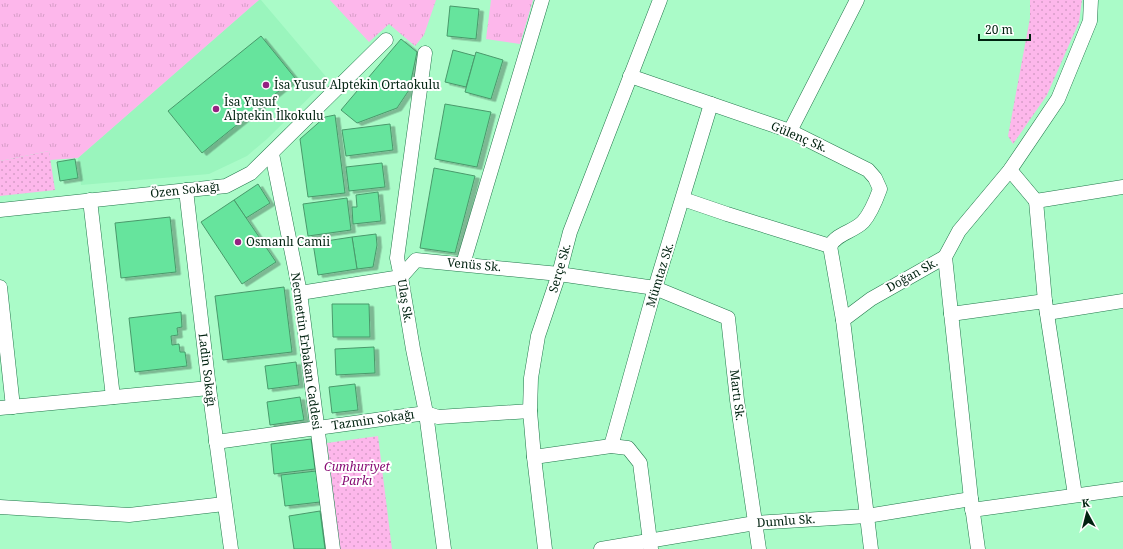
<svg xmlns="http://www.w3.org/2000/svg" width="1123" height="549" font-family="'Noto Serif',serif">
	<defs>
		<pattern id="grass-tufts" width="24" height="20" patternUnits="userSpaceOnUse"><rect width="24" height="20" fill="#fdb7eb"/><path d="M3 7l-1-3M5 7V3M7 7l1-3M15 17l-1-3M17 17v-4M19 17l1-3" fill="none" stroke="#d79dc8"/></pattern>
		<pattern id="park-dots" width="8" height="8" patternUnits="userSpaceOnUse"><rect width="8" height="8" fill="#fdb7eb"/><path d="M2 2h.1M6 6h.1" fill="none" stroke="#d79dc8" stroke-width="1.8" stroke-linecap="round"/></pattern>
		<filter id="shadow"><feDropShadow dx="4.5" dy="2.5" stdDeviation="0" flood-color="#0004"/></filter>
	</defs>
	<rect width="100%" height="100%" fill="#aafbc8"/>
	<path fill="#9af5bd" d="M259,0H261L328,79L267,139L247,156L209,174L81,185L78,158Z"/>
	<g fill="url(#grass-tufts)">
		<path d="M0,0H259L78,158L50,160L49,151L0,161Z"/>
		<path d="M330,0H436L424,35L415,46L389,24L369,42Z"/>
		<path d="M491,0H533L520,44L486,39Z"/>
	</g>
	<g fill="url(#park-dots)">
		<path d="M1030,0H1082L1079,22L1047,95L1013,144L1008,136L1030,18Z"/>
		<path d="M49,151L55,190L0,196V161Z"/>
		<path d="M378,436L392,549H340L327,443Z"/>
	</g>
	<g fill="#66e49d" stroke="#49996b" filter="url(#shadow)">
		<path d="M450,6L479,9L476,39L447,36Z"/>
		<path d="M261,36L295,78L202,153L168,111Z"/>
		<path d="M401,39L417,52L409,90L397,108L357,123L341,110Z"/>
		<path d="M453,50L475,56L466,87L445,82Z"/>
		<path d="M476,52L503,60L491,99L465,92Z"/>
		<path d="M445,104L491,112L477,167L435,159Z"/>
		<path d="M335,115L345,193L308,197L300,139L325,117Z"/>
		<path d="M390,124L393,150L346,156L342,130Z"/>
		<path d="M75,159L78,178L60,181L57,162Z"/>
		<path d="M382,163L385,187L349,191L346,167Z"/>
		<path d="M434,168L475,176L455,253L420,248Z"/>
		<path d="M258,184L270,203L246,218L234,200Z"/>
		<path d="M378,192L381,221L353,224L352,207H357L356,195Z"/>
		<path d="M347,198L351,230L308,236L303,204Z"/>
		<path d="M234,200L276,262L242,284L201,222Z"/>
		<path d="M170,217L176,272L121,278L115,223Z"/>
		<path d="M376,234L377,245L373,267L357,269L352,237Z"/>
		<path d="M352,237L357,269L318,275L313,243Z"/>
		<path d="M284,287L292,352L223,360L215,296Z"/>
		<path d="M332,304H369L370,337H333Z"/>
		<path d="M181,312L182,327L177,328L178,335L171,336L172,345L179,344L180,352H185L187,366L135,372L129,318Z"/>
		<path d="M374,347L375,373L336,375L335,349Z"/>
		<path d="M296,362L299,385L268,389L265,366Z"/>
		<path d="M355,384L358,410L332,413L329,387Z"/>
		<path d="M300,397L304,420L270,425L267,402Z"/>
		<path d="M311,439L315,469L274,474L271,444Z"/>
		<path d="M316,471L320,502L285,506L281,475Z"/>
		<path d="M320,511L325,549H294L289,516Z"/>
	</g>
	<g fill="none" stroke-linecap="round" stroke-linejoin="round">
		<defs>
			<g id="minor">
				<path d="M425,53L397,258L401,277L413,349L426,413L444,549"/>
				<path d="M630,76L790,131L868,170L875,178L880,189C876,200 871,213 863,222C853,232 837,233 830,246"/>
				<path d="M790,131L857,0"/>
				<path d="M272,154L300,293L333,549"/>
				<path d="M1010,170L1036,201L1123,187"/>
				<path d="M186,190L209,388L231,549"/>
				<path d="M683,199L727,214L830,246L843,320"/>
				<path d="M90,200L113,397"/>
				<path d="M1036,201L1045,301L1075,495"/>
				<path d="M0,210L226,186L251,173L386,40"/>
				<path d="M945,257L971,499L978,549"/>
				<path d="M463,264L542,0"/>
				<path d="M0,287L13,407"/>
				<path d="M300,293L401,277L416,260L559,274L655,288L728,318L737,400L759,549"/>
				<path d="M1047,313L1123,301"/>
				<path d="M951,314L1045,301"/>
				<path d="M0,408L209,388"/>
				<path d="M216,442L426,413L438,417L530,411"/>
				<path d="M611,446L655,288L711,104"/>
				<path d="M534,457L611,446L628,448L640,463L651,549"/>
				<path d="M0,507L129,515L224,504"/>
				<path d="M972,510L1123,489"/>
				<path d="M545,549L534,457L530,411L531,378L538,336L559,274L570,232L660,0"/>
				<path d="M601,549L755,523L867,516L971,499"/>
				<path d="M871,549L843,320L871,299L945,257L959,231L1010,170L1058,99L1090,21L1091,0"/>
			</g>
		</defs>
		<use href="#minor" stroke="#22774b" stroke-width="15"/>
		<use href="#minor" stroke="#fff" stroke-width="14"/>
	</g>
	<g fill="#952281" stroke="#fff" stroke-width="1.5">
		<circle cx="266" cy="85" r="4"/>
		<circle cx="216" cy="109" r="4"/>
		<circle cx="238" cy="242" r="4"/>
	</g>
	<g text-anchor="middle" stroke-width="4" stroke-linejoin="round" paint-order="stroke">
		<g font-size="12" fill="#002210" stroke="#fff" text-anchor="start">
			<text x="274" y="89">İsa Yusuf Alptekin Ortaokulu</text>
			<text x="224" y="106">İsa Yusuf<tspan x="224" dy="14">Alptekin İlkokulu</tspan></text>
			<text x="246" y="246">Osmanlı Camii</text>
		</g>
		<g font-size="12" fill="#002210" stroke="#fff">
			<text transform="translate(799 137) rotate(23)" y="4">Gülenç Sk.</text>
			<text transform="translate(185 190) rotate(-6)" y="4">Özen Sokağı</text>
			<text transform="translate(474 265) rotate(5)" y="4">Venüs Sk.</text>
			<text transform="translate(560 268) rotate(-74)" y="4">Serçe Sk.</text>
			<text transform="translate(660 275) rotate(-73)" y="4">Mümtaz Sk.</text>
			<text transform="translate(912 275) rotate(-29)" y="4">Doğan Sk.</text>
			<text transform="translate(405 301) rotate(81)" y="4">Ulaş Sk.</text>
			<text transform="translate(306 351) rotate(82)" y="4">Necmettin Erbakan Caddesi</text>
			<text transform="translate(207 370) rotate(83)" y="4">Ladin Sokağı</text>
			<text transform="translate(737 395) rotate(83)" y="4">Martı Sk.</text>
			<text transform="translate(373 420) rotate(-8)" y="4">Tazmin Sokağı</text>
			<text transform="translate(786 521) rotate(-4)" y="4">Dumlu Sk.</text>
		</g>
		<g font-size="12" font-style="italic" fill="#870c74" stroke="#fff">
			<text x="357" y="471">Cumhuriyet<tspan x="357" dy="14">Parkı</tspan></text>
		</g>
	</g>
	<g transform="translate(1087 513) rotate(353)" stroke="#ffffff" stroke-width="3" paint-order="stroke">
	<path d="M0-3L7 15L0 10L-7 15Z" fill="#002210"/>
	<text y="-6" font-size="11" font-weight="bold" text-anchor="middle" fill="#002210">K</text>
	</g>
	<path d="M979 34v6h51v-6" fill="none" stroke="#002210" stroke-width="2"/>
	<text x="985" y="34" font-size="12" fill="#002210" stroke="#ffffff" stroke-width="3" paint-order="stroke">20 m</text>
</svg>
